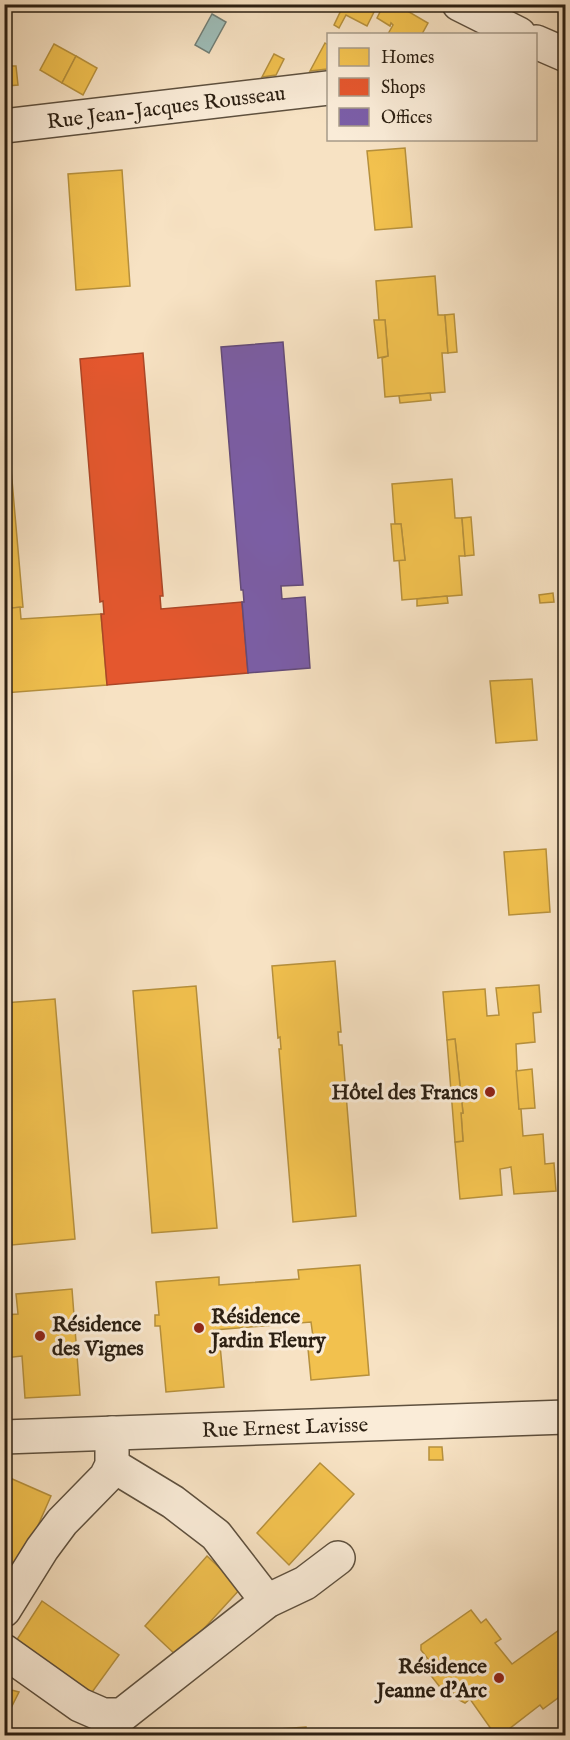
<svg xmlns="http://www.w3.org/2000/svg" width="570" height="1740" font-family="'IM FELL English',serif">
	<rect width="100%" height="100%" fill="#f7e2c3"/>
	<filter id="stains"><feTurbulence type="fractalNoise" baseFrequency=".00333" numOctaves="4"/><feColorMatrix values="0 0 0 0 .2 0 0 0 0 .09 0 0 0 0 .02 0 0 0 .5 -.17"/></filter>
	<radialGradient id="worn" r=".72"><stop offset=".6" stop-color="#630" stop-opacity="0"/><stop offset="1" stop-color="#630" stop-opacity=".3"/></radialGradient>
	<path fill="#9ebdb8" stroke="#707e76" stroke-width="1.5" d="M212,14L226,22L209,53L195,45Z"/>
	<g fill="#f2c14e" stroke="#b6903c" stroke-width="1.5">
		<path d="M344,4H378L367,26L346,15L339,28L334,25Z"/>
		<path d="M384,4H392L398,8L399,6L428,23L422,34H388L393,25L391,23L390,26L377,18Z"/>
		<path d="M325,43L328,45L327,69L310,71Z"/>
		<path d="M54,44L76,56L62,83L40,70Z"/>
		<path d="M274,54L284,59L276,75L262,77Z"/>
		<path d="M76,56L97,68L83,95L62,83Z"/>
		<path d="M4,66H16L18,85L7,86V89L4,90Z"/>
		<path d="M405,148L412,227L375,230L367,151Z"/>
		<path d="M122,170L130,286L76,290L68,174Z"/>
		<path d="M435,276L438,315H445L448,353H442L445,392L385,397L382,358L388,356L385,320L379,321L376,281Z"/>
		<path d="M454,314L457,352L448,353L445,315Z"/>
		<path d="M374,320H385L388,356L378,358Z"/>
		<path d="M4,388L23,607L4,609Z"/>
		<path d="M430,393L431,400L400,403L399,396Z"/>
		<path d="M452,479L455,518H462L465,556H459L462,595L402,600L399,560H405L401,524H395L392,484Z"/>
		<path d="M471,517L474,555L465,556L462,518Z"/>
		<path d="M391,524H401L405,560L394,561Z"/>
		<path d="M553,593L554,602L540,603L539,595Z"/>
		<path d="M447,596L448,603L417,606V599Z"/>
		<path d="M20,607L21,619L101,614L107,685L4,693V609Z"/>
		<path d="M532,679L537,740L496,743L490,681Z"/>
		<path d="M546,849L550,912L509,915L504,852Z"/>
		<path d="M335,961L341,1032H338L339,1045H342L356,1216L293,1222L279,1049H281L280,1037L278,1038L272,966Z"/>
		<path d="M539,985L541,1012L533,1013L535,1042L516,1044L519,1109H521L523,1136L543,1134L545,1164L554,1163L556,1191L514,1194L511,1167L500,1169L502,1195L460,1199L455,1142L463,1141L461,1113H463L455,1039L447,1040L443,992L485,989L487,1016L499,1015L496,988Z"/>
		<path d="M196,986L217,1228L152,1233L133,991Z"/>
		<path d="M55,999L75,1239L12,1245L4,1153V1003Z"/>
		<path d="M455,1039L463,1113H461L463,1141L455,1142L447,1040Z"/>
		<path d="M532,1069L535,1108L519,1109L516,1071Z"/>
		<path d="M360,1265L369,1375L311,1380L307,1338L313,1337L311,1322L214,1330L215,1345H220L224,1387L166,1392L160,1326H155V1315H159L156,1282L219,1277V1285L299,1279L298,1270Z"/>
		<path d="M72,1289L80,1395L25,1398L22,1356L4,1358V1315L18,1314L16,1294Z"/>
		<path d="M429,1447H442L443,1460H429Z"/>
		<path d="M320,1463L354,1494L289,1565L257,1533Z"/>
		<path d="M10,1478L51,1496L13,1582L4,1579V1490Z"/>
		<path d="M207,1556L241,1588L178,1657L145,1626Z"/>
		<path d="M42,1601L119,1655L90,1695L16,1641Z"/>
		<path d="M471,1610L481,1623L486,1619L501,1639L495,1643L512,1664L566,1625V1692L543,1709L540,1705L500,1736H496L470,1699L465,1703L459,1700L453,1692L447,1696L421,1663L428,1659L421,1650V1645Z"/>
		<path d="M4,1688L19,1692L6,1718L4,1717Z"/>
		<path d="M306,1727L307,1736H182Z"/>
	</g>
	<path fill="#e4572e" stroke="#ac4626" stroke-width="1.5" d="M143,353L163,596H160L161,609L242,602L248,673L107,685L101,614H104L103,601L100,602L80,359Z"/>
	<path fill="#7b5ea7" stroke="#634b7a" stroke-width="1.5" d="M283,342L303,585L281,586L282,599L305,597L310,668L248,673L242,602H244L243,590H241L221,347Z"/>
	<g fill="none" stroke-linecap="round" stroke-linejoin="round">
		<defs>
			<g id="minor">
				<path d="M459,4L519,34"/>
				<path d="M536,42L566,55"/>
				<path d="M4,126L328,88"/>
				<path d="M4,1437L566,1417"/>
				<path d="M112,1465L173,1502L216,1535L267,1601"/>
				<path d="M4,1610L42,1549L62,1522L106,1477L112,1465V1433"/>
				<path d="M4,1651L80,1705L103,1715H122L267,1601L305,1583L338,1558"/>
			</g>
		</defs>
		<use href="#minor" stroke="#5e503e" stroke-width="36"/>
		<use href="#minor" stroke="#faecd8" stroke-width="33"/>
	</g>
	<g fill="#8f2418" stroke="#faecd8" stroke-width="2">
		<circle cx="490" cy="1092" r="6"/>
		<circle cx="199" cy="1328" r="6"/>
		<circle cx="40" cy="1336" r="6"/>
		<circle cx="499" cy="1678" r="6"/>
	</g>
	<g text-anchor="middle" stroke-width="6" stroke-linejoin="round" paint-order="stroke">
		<g font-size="21" fill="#2b1f12" stroke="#faecd8">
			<text transform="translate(166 107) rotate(-7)" y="7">Rue Jean-Jacques Rousseau</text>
			<text transform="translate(285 1427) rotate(-2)" y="7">Rue Ernest Lavisse</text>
		</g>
		<g font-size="21" font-weight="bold" fill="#2b1f12" stroke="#faecd8" text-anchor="end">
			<text x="478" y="1099">Hôtel des Francs</text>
			<text x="211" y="1323" text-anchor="start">Résidence<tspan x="211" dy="24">Jardin Fleury</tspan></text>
			<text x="52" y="1331" text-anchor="start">Résidence<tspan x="52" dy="24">des Vignes</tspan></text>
			<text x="487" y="1673">Résidence<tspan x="487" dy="24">Jeanne d'Arc</tspan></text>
		</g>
	</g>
	<rect width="570" height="1740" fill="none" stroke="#f7e2c3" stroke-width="24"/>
	<rect x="6" y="6" width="558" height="1728" fill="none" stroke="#2b1f12" stroke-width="3"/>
	<rect x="12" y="12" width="546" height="1716" fill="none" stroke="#2b1f12" stroke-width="1.5"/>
	<rect x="327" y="33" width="210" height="108" fill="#faecd8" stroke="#a79a89" stroke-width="1.5"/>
	<rect x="339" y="48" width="30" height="18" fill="#f2c14e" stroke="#a79a89" stroke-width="1.5"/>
	<text x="381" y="63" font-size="18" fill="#2b1f12">Homes</text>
	<rect x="339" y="78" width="30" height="18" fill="#e4572e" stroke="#a79a89" stroke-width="1.5"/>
	<text x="381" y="93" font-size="18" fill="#2b1f12">Shops</text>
	<rect x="339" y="108" width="30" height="18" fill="#7b5ea7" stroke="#a79a89" stroke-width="1.5"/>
	<text x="381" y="123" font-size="18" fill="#2b1f12">Offices</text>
	<rect width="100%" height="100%" filter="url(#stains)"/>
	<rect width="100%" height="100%" fill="url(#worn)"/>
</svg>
